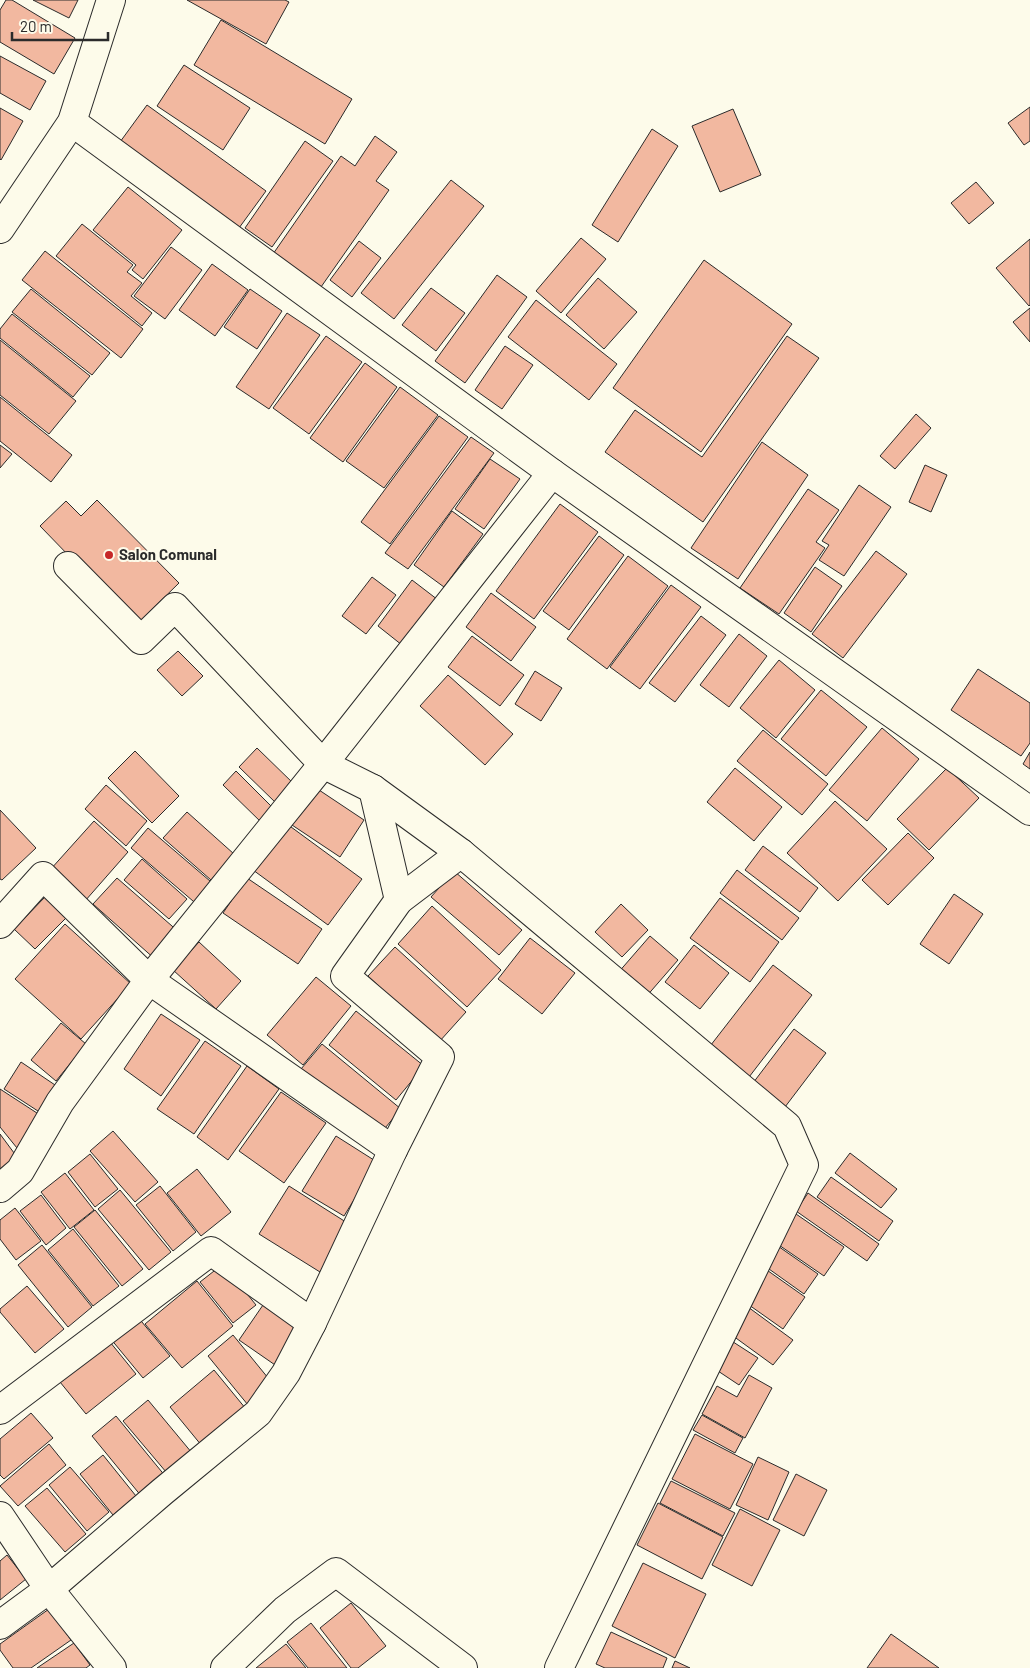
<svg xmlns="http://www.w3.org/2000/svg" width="1030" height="1668" font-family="Barlow,sans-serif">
	<rect width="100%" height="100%" fill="#fdfbea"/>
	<g fill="#f2b8a0" stroke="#2b2b2b">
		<path d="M6,0H12L75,38L54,74L0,42V10Z"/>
		<path d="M33,0H78L69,18Z"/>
		<path d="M187,0H285L289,2L266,44Z"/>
		<path d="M221,20L352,99L325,144L194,65Z"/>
		<path d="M0,56L46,81L30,110L0,93Z"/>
		<path d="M184,65L250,108L223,150L157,106Z"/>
		<path d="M147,105L266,191L239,228L120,142Z"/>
		<path d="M1030,107V141L1024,145L1008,123Z"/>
		<path d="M0,108L23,121L1,160L0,159Z"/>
		<path d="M733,109L761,175L720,192L692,126Z"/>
		<path d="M652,129L678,146L618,242L592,225Z"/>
		<path d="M375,136L397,152L376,181L389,190L321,287L273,254L341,156L355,166Z"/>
		<path d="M305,141L333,161L272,247L245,228Z"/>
		<path d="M451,180L484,206L394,319L361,293Z"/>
		<path d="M976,182L994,203L969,224L951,203Z"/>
		<path d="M128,187L182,230L143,279L132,270L136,265L93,230Z"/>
		<path d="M82,224L133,265L127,272L142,283L131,296L152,313L142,326L56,256Z"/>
		<path d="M581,238L606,259L561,313L536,291Z"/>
		<path d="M1030,239V305L1029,306L996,268Z"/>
		<path d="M359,241L381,258L352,297L330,280Z"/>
		<path d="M171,247L202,270L165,319L134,296Z"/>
		<path d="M45,251L143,329L121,358L22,280Z"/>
		<path d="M704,260L792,324L701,452L613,388Z"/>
		<path d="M212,264L248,290L215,336L179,310Z"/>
		<path d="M497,275L527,297L465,383L435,361Z"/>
		<path d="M598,278L637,312L604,349L566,315Z"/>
		<path d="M431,288L465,313L436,351L402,325Z"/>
		<path d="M31,289L110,353L92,375L12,312Z"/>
		<path d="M250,289L282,311L257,349L224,327Z"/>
		<path d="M536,300L617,364L589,400L508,337Z"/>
		<path d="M1030,308V342L1013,322Z"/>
		<path d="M287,313L320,335L269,409L236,387Z"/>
		<path d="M12,314L90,376L73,397L0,338V329Z"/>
		<path d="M326,336L362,362L309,434L273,408Z"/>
		<path d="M787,336L819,358L703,522L605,452L635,410L702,457Z"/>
		<path d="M0,340L76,401L49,434L0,395Z"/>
		<path d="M505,346L533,365L502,409L475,390Z"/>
		<path d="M365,363L397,387L343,462L310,438Z"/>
		<path d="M400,387L438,415L384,488L346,461Z"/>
		<path d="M0,397L72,455L51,482L0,441Z"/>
		<path d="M916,414L931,428L895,469L880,456Z"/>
		<path d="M439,416L468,437L390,544L361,522Z"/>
		<path d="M471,437L494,453L408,569L385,553Z"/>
		<path d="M762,442L808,475L738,579L691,548Z"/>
		<path d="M0,445L12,454L0,468Z"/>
		<path d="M490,459L520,479L484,529L455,509Z"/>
		<path d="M925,465L947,475L931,512L909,502Z"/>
		<path d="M859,485L891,507L844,576L819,560L829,545L822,541Z"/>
		<path d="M808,489L839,510L816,542L825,548L779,614L740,588Z"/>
		<path d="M97,500L179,583L136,625L40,526L66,501L81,516Z"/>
		<path d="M560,504L598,532L534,619L496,591Z"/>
		<path d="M452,511L483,534L444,587L414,565Z"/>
		<path d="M599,536L624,555L569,630L543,611Z"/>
		<path d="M876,551L907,574L843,658L812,634Z"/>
		<path d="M628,556L668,586L607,669L567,639Z"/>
		<path d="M815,567L842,586L811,632L784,613Z"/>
		<path d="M372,577L396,595L366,634L342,616Z"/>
		<path d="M412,580L442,603L407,649L378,626Z"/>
		<path d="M671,585L701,607L640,689L610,667Z"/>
		<path d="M491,593L536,627L511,661L466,627Z"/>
		<path d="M701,616L726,635L675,702L649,683Z"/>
		<path d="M739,634L767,656L729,707L700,685Z"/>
		<path d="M472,636L524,675L500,706L448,667Z"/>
		<path d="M178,651L203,676L182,696L157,670Z"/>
		<path d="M779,660L815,690L776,738L740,708Z"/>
		<path d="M978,669L1030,703V743L1021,756L951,710Z"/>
		<path d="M535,671L562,688L541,721L515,704Z"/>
		<path d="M448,675L513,734L485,765L420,706Z"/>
		<path d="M821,690L867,727L826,776L781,739Z"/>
		<path d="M882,728L919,759L867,821L829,790Z"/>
		<path d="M763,730L828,784L802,815L737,761Z"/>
		<path d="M257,748L295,785L277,804L239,767Z"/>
		<path d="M135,751L179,796L152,823L108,778Z"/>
		<path d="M1030,752V769L1023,764Z"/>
		<path d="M735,768L782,807L754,841L707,802Z"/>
		<path d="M947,768L979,798L929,850L897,819Z"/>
		<path d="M236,771L276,811L263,824L223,785Z"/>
		<path d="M106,785L147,821L126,846L85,809Z"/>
		<path d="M316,788L364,820L340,857L292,825Z"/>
		<path d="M835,801L887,849L838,901L787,853Z"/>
		<path d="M0,810L36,848L2,880L0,879Z"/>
		<path d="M187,812L234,854L211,880L163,838Z"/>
		<path d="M94,821L128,852L85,901L50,870Z"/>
		<path d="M287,824L362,879L328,925L253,870Z"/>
		<path d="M148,828L217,887L200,907L131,848Z"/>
		<path d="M908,833L934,858L888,905L862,880Z"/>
		<path d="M763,846L818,888L800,912L745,870Z"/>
		<path d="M142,859L187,899L169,919L124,880Z"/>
		<path d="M737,870L799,918L782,940L720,893Z"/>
		<path d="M454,871L522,930L499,955L431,897Z"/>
		<path d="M117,878L180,933L156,960L93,904Z"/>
		<path d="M247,878L322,929L298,964L223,913Z"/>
		<path d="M954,894L983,914L949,964L920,944Z"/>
		<path d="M45,897L66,918L35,949L14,929Z"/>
		<path d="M720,898L779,942L750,982L690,938Z"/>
		<path d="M621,904L648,930L622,957L595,932Z"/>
		<path d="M432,906L501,970L467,1007L398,944Z"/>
		<path d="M65,924L131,984L81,1039L15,979Z"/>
		<path d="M650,936L678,960L645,998L617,974Z"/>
		<path d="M530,938L575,973L542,1014L498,979Z"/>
		<path d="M199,942L241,981L216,1009L173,970Z"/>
		<path d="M694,945L729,973L700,1009L665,982Z"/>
		<path d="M395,947L466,1012L439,1042L368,976Z"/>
		<path d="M773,965L812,995L746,1081L707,1050Z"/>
		<path d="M316,977L351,1006L303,1065L267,1035Z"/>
		<path d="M356,1011L424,1066L396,1100L329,1045Z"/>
		<path d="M161,1014L200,1040L161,1096L124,1069Z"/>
		<path d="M61,1023L86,1044L56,1081L31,1060Z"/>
		<path d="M794,1029L826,1053L785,1107L753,1083Z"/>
		<path d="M205,1041L241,1066L194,1134L157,1109Z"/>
		<path d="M322,1044L401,1109L380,1134L301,1069Z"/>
		<path d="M21,1062L58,1087L41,1113L4,1089Z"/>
		<path d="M247,1066L279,1089L228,1160L197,1137Z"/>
		<path d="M0,1089L40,1115L17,1148L0,1127Z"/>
		<path d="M281,1092L326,1123L284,1183L239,1151Z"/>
		<path d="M113,1131L158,1182L135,1202L90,1151Z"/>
		<path d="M0,1134L20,1161L0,1176Z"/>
		<path d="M336,1136L377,1162L344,1216L302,1191Z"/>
		<path d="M850,1153L897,1189L881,1208L835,1173Z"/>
		<path d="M90,1154L118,1189L95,1207L68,1172Z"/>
		<path d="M197,1169L231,1212L201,1236L167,1193Z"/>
		<path d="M65,1173L94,1210L70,1229L41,1192Z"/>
		<path d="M831,1177L893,1221L879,1241L817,1197Z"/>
		<path d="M160,1186L196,1232L173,1251L136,1205Z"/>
		<path d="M289,1186L349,1224L320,1272L259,1234Z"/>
		<path d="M120,1190L171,1252L149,1270L98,1209Z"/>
		<path d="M808,1193L879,1244L867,1261L796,1211Z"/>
		<path d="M41,1195L66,1228L46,1245L20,1211Z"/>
		<path d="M15,1208L41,1241L16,1260L0,1239V1220Z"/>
		<path d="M95,1210L143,1269L122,1286L74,1227Z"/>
		<path d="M796,1214L844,1247L824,1276L776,1243Z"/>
		<path d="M73,1229L119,1286L93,1306L48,1250Z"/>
		<path d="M775,1244L818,1274L804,1294L762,1264Z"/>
		<path d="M42,1245L92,1307L68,1327L18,1265Z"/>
		<path d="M223,1264L256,1305L233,1323L200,1282Z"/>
		<path d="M764,1268L805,1297L783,1329L742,1300Z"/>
		<path d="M197,1281L233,1326L182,1368L145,1324Z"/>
		<path d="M27,1286L64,1329L35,1353L0,1312V1309Z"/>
		<path d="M263,1305L302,1332L278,1367L239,1340Z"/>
		<path d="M748,1307L793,1340L773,1365L729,1333Z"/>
		<path d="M137,1316L170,1356L143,1378L110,1338Z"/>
		<path d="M233,1335L273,1384L248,1405L208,1356Z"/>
		<path d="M727,1338L758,1358L739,1385L709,1365Z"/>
		<path d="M110,1342L136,1374L86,1414L60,1382Z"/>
		<path d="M214,1370L246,1409L202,1446L170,1407Z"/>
		<path d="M749,1375L772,1388L745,1438L702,1414L717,1386L737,1397Z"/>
		<path d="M148,1400L197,1459L172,1479L123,1421Z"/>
		<path d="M31,1413L53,1438L4,1479L0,1475V1439Z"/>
		<path d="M702,1415L743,1438L735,1453L693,1430Z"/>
		<path d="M116,1416L166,1477L142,1497L92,1436Z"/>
		<path d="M695,1434L753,1464L730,1509L672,1479Z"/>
		<path d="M49,1444L66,1465L18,1506L0,1486Z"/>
		<path d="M103,1455L136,1496L113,1515L80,1474Z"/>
		<path d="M758,1457L789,1472L768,1520L736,1505Z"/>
		<path d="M70,1467L109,1512L87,1531L49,1485Z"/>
		<path d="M796,1474L827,1490L804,1536L773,1520Z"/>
		<path d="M671,1481L735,1513L723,1536L660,1503Z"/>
		<path d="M47,1488L86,1534L65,1552L25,1506Z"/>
		<path d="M658,1503L723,1537L702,1579L637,1545Z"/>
		<path d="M740,1509L780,1530L752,1586L712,1565Z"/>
		<path d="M7,1555L26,1579L0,1600V1561Z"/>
		<path d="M643,1563L706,1594L675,1658L612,1626Z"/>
		<path d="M351,1603L386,1646L358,1668H351L320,1628Z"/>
		<path d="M49,1609L71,1640L31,1668H13L0,1650V1644Z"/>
		<path d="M311,1623L347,1668H308L287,1642Z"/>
		<path d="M611,1632L667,1658L663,1668H605L596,1664Z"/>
		<path d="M891,1634L939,1668H867Z"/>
		<path d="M74,1643L90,1665L86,1668H37Z"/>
		<path d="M286,1644L306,1668H256Z"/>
		<path d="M675,1661L690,1668H672Z"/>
	</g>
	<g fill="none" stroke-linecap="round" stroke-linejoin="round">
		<defs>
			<g id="street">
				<path d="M72,122L552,473L1030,811"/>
				<path d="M0,229L72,122L111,0"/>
				<path d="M68,566L141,640L175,607L323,764L373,789L461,853L787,1126L804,1165L559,1668"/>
				<path d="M373,789L399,900"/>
				<path d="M0,924L43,876L149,980L393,1150"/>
				<path d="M0,1188L20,1171L60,1102L149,980L323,764L552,473"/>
				<path d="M0,1410L211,1251L312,1323"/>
				<path d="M0,1516L49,1589L112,1668"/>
				<path d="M0,1625L49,1589L162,1492L258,1413L286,1373L312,1323L393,1150L440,1057L345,976L399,900L461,853"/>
				<path d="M225,1668L285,1610L336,1572L463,1668"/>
			</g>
		</defs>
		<use href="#street" stroke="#2b2b2b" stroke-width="30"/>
		<use href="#street" stroke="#fdfbea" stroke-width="28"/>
	</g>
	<circle fill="#c62828" stroke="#fdfbea" stroke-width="2" cx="109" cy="555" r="5"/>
	<g text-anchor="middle" stroke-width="4" stroke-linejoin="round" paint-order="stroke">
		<g font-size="15" font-weight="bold" fill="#2b2b2b" stroke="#fdfbea" text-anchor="start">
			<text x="119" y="560">Salon Comunal</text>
		</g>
	</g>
	<path d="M12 32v8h96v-8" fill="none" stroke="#2b2b2b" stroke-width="2.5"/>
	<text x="20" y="32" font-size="15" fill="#2b2b2b" stroke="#fdfbea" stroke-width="4" paint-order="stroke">20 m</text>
</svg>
